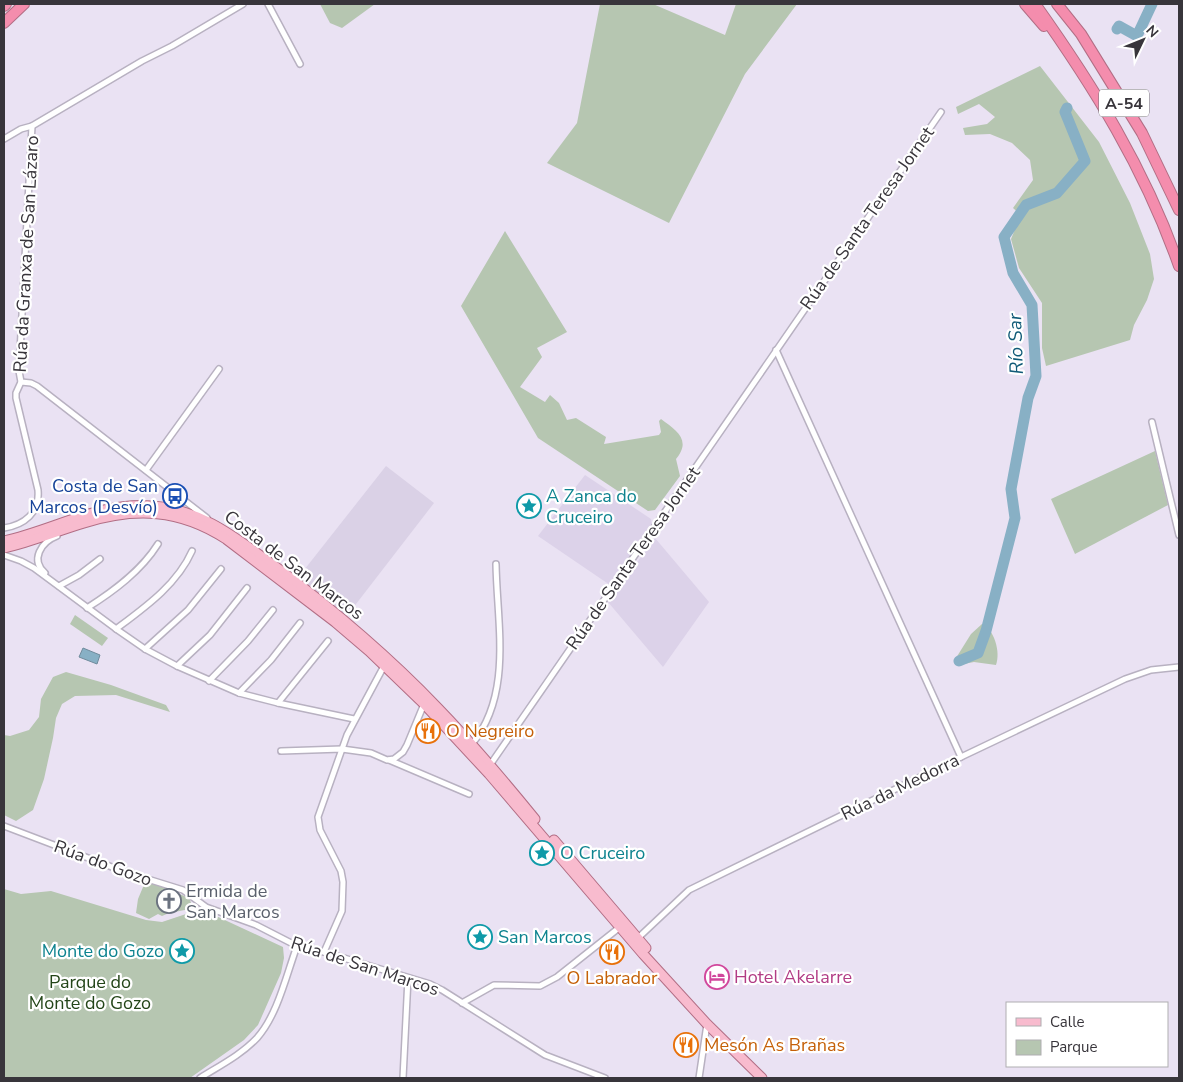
<svg xmlns="http://www.w3.org/2000/svg" width="1183" height="1082" font-family="'Nunito Sans',sans-serif">
	<rect width="100%" height="100%" fill="#eae2f3"/>
	<g fill="#dcd2e9">
		<path d="M585,475L651,519L652,525L610,585L538,536Z"/>
		<path d="M655,538L709,602L663,667L608,602Z"/>
	</g>
	<path fill="#dad1e6" d="M386,466L434,503L346,617L297,579Z"/>
	<g fill="#b6c6b1">
		<path d="M320,4H375L342,28L330,23Z"/>
		<path d="M600,4H653L725,35L736,4H797L745,74L669,223L547,163L577,123Z"/>
		<path d="M1040,66L1099,142L1130,203L1150,254L1154,279L1147,300L1134,325L1130,340L1046,366L1042,348V303L1019,268L1011,239L1021,215L1013,208L1033,180L1030,160L1012,143L990,134L965,135L963,128L987,124L995,117L979,104L958,114L956,107Z"/>
		<path d="M505,231L567,332L537,348L542,357L520,387L545,402L550,395L559,403L567,420L576,418L606,437L604,444L659,435L661,432L659,421L661,419C676,430 692,440 676,459L680,476L655,510L648,511L538,438L461,306Z"/>
		<path d="M1155,451L1168,505L1075,554L1051,499Z"/>
		<path d="M75,615L108,638L102,646L70,624Z"/>
		<path d="M982,624C994,629 1001,652 996,665L974,662L959,665L955,662L956,658L971,634Z"/>
		<path d="M66,672L111,685L166,705L170,712L116,695L75,696L62,704L56,718L53,738L44,779L33,810L16,821L4,815V735L10,736L29,730L39,717L41,699L53,677Z"/>
		<path d="M146,880L189,898L192,905L190,909L169,913L162,916L158,914L149,919L136,913L138,899Z"/>
		<path d="M4,889L21,894L51,891L146,920L162,922L201,909L283,947L284,958L281,973L258,1025L244,1040L190,1078H4Z"/>
	</g>
	<path fill="#88b0c5" stroke="#708b9c" d="M83,648L100,655L97,664L79,657Z"/>
	<g fill="none" stroke-linecap="round" stroke-linejoin="round">
		<g stroke="#88b0c5" stroke-width="11">
			<path d="M1117,29L1119,26L1137,36L1152,4"/>
			<path d="M959,661L978,653L986,631L1015,518L1011,489L1028,398L1036,376L1032,305L1013,273L1004,237L1026,205L1057,193L1085,161L1065,112L1067,108"/>
		</g>
		<defs>
			<g id="street">
				<path d="M268,4L300,64"/>
				<path d="M4,139L21,129L32,126L142,61L172,46L243,4"/>
				<path d="M776,350L961,757"/>
				<path d="M21,382L31,383L37,386L207,518"/>
				<path d="M1152,422L1179,535"/>
				<path d="M146,470L219,369"/>
				<path d="M4,528C24,525 40,513 38,490L16,398V393L21,382L19,371L32,126"/>
				<path d="M4,555L21,561L34,568L119,631L145,649L177,666L239,693L278,703L354,719"/>
				<path d="M45,573C30,560 41,542 57,536"/>
				<path d="M59,586L79,575L100,559"/>
				<path d="M87,608C114,591 141,571 158,544"/>
				<path d="M116,629C144,608 177,585 192,551"/>
				<path d="M145,649L188,610L221,569"/>
				<path d="M177,666L210,635L247,588"/>
				<path d="M209,681L248,641L273,610"/>
				<path d="M239,693L271,660L300,623"/>
				<path d="M278,703L328,641"/>
				<path d="M472,744C513,694 497,624 496,564"/>
				<path d="M281,751L342,749L371,753L387,760L394,759L403,752L407,745L424,704"/>
				<path d="M389,760L469,794"/>
				<path d="M490,765L941,112"/>
				<path d="M4,826L125,872L183,890L206,907L256,925L297,946L324,952L430,984L442,990L545,1055L605,1078"/>
				<path d="M638,938L689,890L961,757L1125,679L1151,670L1179,667"/>
				<path d="M324,952L342,911L343,882L341,871L320,830L318,817L347,735L384,666"/>
				<path d="M462,1003L494,985L540,986L557,977L620,927"/>
				<path d="M200,1078C219,1066 241,1055 257,1038C278,1014 286,976 297,946"/>
				<path d="M403,1078L408,978"/>
				<path d="M699,1078L707,1024"/>
			</g>
			<g id="primary">
				<path d="M4,541C54,530 101,501 153,506C203,510 237,539 276,567C334,610 388,656 438,708C472,743 504,781 535,819"/>
				<path d="M4,548C31,542 57,531 84,523C135,507 180,509 226,539L335,622L369,651L424,704L489,774L643,954L707,1024L762,1078"/>
				<path d="M554,840L646,948"/>
			</g>
			<g id="highway">
				<path d="M1025,4L1044,26"/>
				<path d="M1035,4C1094,87 1145,169 1179,266"/>
				<path d="M1057,4L1081,34L1142,133L1179,210"/>
				<path d="M4,6L6,4"/>
				<path d="M4,23L24,4"/>
			</g>
		</defs>
		<use href="#street" stroke="#b8b1c1" stroke-width="8"/>
		<use href="#primary" stroke="#b26e85" stroke-width="11"/>
		<use href="#highway" stroke="#b26e85" stroke-width="12"/>
		<use href="#street" stroke="#fff" stroke-width="5"/>
		<use href="#primary" stroke="#f8bbce" stroke-width="9"/>
		<use href="#highway" stroke="#f48dad" stroke-width="10"/>
	</g>
	<defs>
		<symbol id="bus-ring" viewBox="-11 -11 22 22"><circle r="9.5" fill="#fff" stroke="#1a4fb4" stroke-width="1.5"/><path d="M-5-6H5V4H4V6H2V4H-2V6H-4V4H-5ZM-3.5-4V0h7V-4ZM-3.5 1.2v1.5H-2V1.2ZM2 1.2v1.5H3.5V1.2Z" fill="#1a4fb4"/></symbol>
		<symbol id="sight-ring" viewBox="-11 -11 22 22"><circle r="9.5" fill="#fff" stroke="#0f9aa8" stroke-width="1.5"/><path d="M0-6L1.8-2.2L6-1.7L2.9 1.2L3.7 5.4L0 3.3L-3.7 5.4L-2.9 1.2L-6-1.7L-1.8-2.2Z" fill="#0f9aa8"/></symbol>
		<symbol id="restaurant-ring" viewBox="-11 -11 22 22"><circle r="9.5" fill="#fff" stroke="#e8710a" stroke-width="1.5"/><path d="M-5-6h1v4h1v-4h1v4h1v-4h1v5L-1.5 .5V6h-2V.5L-5-1ZM5-6V6H3V1.5H1.5Q1.5-4 5-6Z" fill="#e8710a"/></symbol>
		<symbol id="church-ring" viewBox="-11 -11 22 22"><circle r="9.5" fill="#fff" stroke="#6b7280" stroke-width="1.5"/><path d="M-1.2-6h2.4v3.5h3.3v2.4h-3.3V6h-2.4V-.1h-3.3v-2.4h3.3Z" fill="#6b7280"/></symbol>
		<symbol id="hotel-ring" viewBox="-11 -11 22 22"><circle r="9.5" fill="#fff" stroke="#d1479c" stroke-width="1.5"/><path d="M-6-4.5h1.5V1H6V5H4.5V3h-9V5H-6ZM-4 0a1.8 1.8 0 1 1 3.6 0ZM.5 0V-2.5h3Q6-2.5 6 0Z" fill="#d1479c"/></symbol>
	</defs>
	<g fill-rule="evenodd">
		<use href="#bus-ring" x="161" y="482" width="28" height="28"/>
		<use href="#sight-ring" x="515" y="492" width="28" height="28"/>
		<use href="#restaurant-ring" x="414" y="717" width="28" height="28"/>
		<use href="#sight-ring" x="528" y="839" width="28" height="28"/>
		<use href="#church-ring" x="155" y="887" width="28" height="28"/>
		<use href="#sight-ring" x="466" y="923" width="28" height="28"/>
		<use href="#sight-ring" x="168" y="937" width="28" height="28"/>
		<use href="#restaurant-ring" x="598" y="938" width="28" height="28"/>
		<use href="#hotel-ring" x="703" y="963" width="28" height="28"/>
		<use href="#restaurant-ring" x="672" y="1031" width="28" height="28"/>
	</g>
	<g text-anchor="middle" stroke-width="4.5" stroke-linejoin="round" paint-order="stroke">
		<rect fill="#fff" stroke="#747276" stroke-width="1" x="1099" y="89.5" width="50" height="27" rx="4"/>
		<g font-size="16" font-weight="bold" fill="#38353b">
			<text x="1124" y="109">A-54</text>
		</g>
		<g font-size="18" fill="#38353b" stroke="#fff">
			<text transform="translate(867 218) rotate(-55)" y="6">Rúa de Santa Teresa Jornet</text>
			<text transform="translate(26 254) rotate(-87)" y="6">Rúa da Granxa de San Lázaro</text>
			<text transform="translate(633 558) rotate(-55)" y="6">Rúa de Santa Teresa Jornet</text>
			<text transform="translate(294 565) rotate(37)" y="6">Costa de San Marcos</text>
			<text transform="translate(900 787) rotate(-26)" y="6">Rúa da Medorra</text>
			<text transform="translate(103 863) rotate(20)" y="6">Rúa do Gozo</text>
			<text transform="translate(365 966) rotate(18)" y="6">Rúa de San Marcos</text>
		</g>
		<g font-size="18" fill="#164399" stroke="#fff" text-anchor="end">
			<text x="158" y="492">Costa de San<tspan x="158" dy="21">Marcos (Desvío)</tspan></text>
		</g>
		<g font-size="18" fill="#0d838f" stroke="#fff" text-anchor="start">
			<text x="546" y="502">A Zanca do<tspan x="546" dy="21">Cruceiro</tspan></text>
			<text x="560" y="859">O Cruceiro</text>
			<text x="498" y="943">San Marcos</text>
			<text x="164" y="957" text-anchor="end">Monte do Gozo</text>
		</g>
		<g font-size="18" fill="#c56008" stroke="#fff" text-anchor="start">
			<text x="446" y="737">O Negreiro</text>
			<text x="612" y="984" text-anchor="middle">O Labrador</text>
			<text x="704" y="1051">Mesón As Brañas</text>
		</g>
		<g font-size="18" fill="#5b616d" stroke="#fff" text-anchor="start">
			<text x="186" y="897">Ermida de<tspan x="186" dy="21">San Marcos</tspan></text>
		</g>
		<g font-size="18" fill="#b23c85" stroke="#fff" text-anchor="start">
			<text x="734" y="983">Hotel Akelarre</text>
		</g>
		<g font-size="18" fill="#234518" stroke="#fff">
			<text x="90" y="988">Parque do<tspan x="90" dy="21">Monte do Gozo</tspan></text>
		</g>
		<g font-size="19" font-style="italic" fill="#105a77" stroke="#fff">
			<text transform="translate(1015 344) rotate(-92)" y="7">Río Sar</text>
		</g>
	</g>
	<rect width="1183" height="1082" fill="none" stroke="#38353b" stroke-width="10"/>
	<rect x="1006" y="1002" width="162" height="65" fill="#ffffff" stroke="#afaeb1"/>
	<rect x="1016" y="1018" width="25" height="8" fill="#f8bbce" stroke="#afaeb1"/>
	<text x="1050" y="1027" font-size="15" fill="#38353b">Calle</text>
	<rect x="1016" y="1040" width="25" height="15" fill="#b6c6b1" stroke="#afaeb1"/>
	<text x="1050" y="1052" font-size="15" fill="#38353b">Parque</text>
	<g transform="translate(1143 40) rotate(47)" stroke="#ffffff" stroke-width="4" paint-order="stroke">
	<path d="M0-4L9 19L0 12L-9 19Z" fill="#38353b"/>
	<text y="-8" font-size="14" font-weight="bold" text-anchor="middle" fill="#38353b">N</text>
	</g>
</svg>
